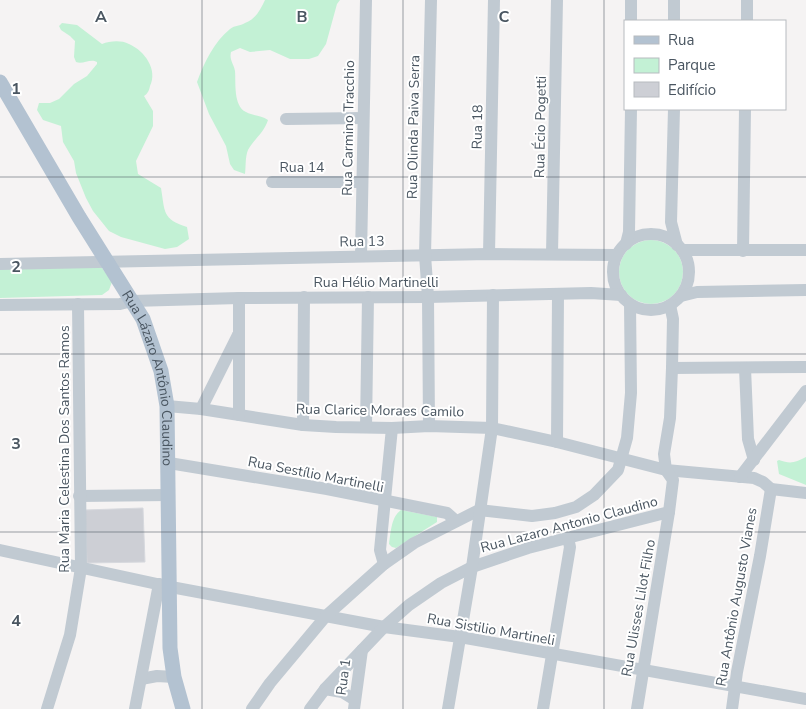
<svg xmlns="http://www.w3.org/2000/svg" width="806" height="709" font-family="'Nunito Sans',sans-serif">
	<rect width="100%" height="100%" fill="#f5f3f3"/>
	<g fill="#c3f1d5">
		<path d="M265,0H340L337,4L326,44L318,56L309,59H290L270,50L250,52L240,48L231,52C229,60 234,64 235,71C236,82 233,106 246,112C253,116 261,115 268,120C264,133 254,139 248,150C245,157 246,167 245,174L234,170L230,164L226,146L209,114L197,82C204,63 214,42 230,29C235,25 240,26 245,23C256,19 260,10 265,0Z"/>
		<path d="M62,23L77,25L102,44C110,41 121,40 129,44C145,51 158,70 150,86C149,91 148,93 144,96L153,111V126L136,161L138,174L161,188C165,212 162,219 187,227L189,239L177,247L165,249L121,237L109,231L93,211L86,198L76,173L74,161L63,142L61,126L43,120L37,110L39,103H50L59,99L74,84L87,76L97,64V62C90,58 83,65 76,62L74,57L75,41L70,36L61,30L59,26Z"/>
		<circle cx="651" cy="272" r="32"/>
		<path d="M100,265L112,282L109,290L102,295L0,298V266Z"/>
		<path d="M806,457V485L779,474L777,461L779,460C790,464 795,463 806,457Z"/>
		<path d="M401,510L437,517V522L396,548L392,547L389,544C391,532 391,517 401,510Z"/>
	</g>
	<path fill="#cdcfd5" stroke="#d7d9de" d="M143,508L145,562L87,563L85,510Z"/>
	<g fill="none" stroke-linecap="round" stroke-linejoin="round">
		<g stroke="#c1cad2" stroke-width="12">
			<path d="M631,21V0"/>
			<path d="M674,21V0"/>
			<path d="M747,21V0"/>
			<path d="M674,109L671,222L677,245"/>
			<path d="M286,119L363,118"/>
			<path d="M272,182H361"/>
			<circle cx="651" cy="272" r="38"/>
			<path d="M626,244L629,232L631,109"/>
			<path d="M682,250H806"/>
			<path d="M743,251L745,109"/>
			<path d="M489,254L494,0"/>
			<path d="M552,254L557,0"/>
			<path d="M361,256L366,0"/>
			<path d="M0,264L489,254L617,255"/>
			<path d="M681,296L697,292L806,290"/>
			<path d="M0,305L120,304L132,301L239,298L428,297L591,293L621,295"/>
			<path d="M672,368L806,367"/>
			<path d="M745,368L748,439L754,460"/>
			<path d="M167,406L201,409L303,425L336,427L392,428L429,426L492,428L557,442L666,470L754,478L763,482L771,489L806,493"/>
			<path d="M201,409L238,335"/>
			<path d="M239,415V298"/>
			<path d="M303,425L304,297"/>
			<path d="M429,426L428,297L425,255L431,0"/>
			<path d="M366,427L368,297"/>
			<path d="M557,442L558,294"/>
			<path d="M169,463L327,489L447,513L456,521"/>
			<path d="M740,477L806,391"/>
			<path d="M79,496L169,495"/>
			<path d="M0,550L171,587L384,627L460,637L806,699"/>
			<path d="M384,564L380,550L392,428"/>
			<path d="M141,679L157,676L174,677"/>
			<path d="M325,689L342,692L355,700"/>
			<path d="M47,709L70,635L81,568L78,304"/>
			<path d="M135,709L159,584"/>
			<path d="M252,709L270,683L326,616L384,564L414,543L479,510L532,516L555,513L576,507L594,495L618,470L627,438L631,393L630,304"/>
			<path d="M310,709L325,689L384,627L409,605L441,583L472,567L528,548L669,512L673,480L666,470L664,454L670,418L672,368L673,319L670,305"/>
			<path d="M354,709L362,650"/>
			<path d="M448,709L472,567L492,428L493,295"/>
			<path d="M543,709L570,547L568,538"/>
			<path d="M637,709L669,512"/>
			<path d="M732,709L737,672L760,556L771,489"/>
		</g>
		<path stroke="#b3c2d1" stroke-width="15" id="s1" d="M0,82L79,217L143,319L161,371L167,406L170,648L174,677L183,709"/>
	</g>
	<path fill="none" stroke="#4a5661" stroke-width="1" stroke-opacity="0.55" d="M202,0V709M403,0V709M604,0V709M0,177H806M0,354H806M0,532H806"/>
	<g text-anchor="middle" stroke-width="4" stroke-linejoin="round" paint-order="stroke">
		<g font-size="14" fill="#4a5661" stroke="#fff">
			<text transform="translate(413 127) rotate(-89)" y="5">Rua Olinda Paiva Serra</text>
			<text transform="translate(477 127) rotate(-89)" y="5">Rua 18</text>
			<text transform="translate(540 127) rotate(-89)" y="5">Rua Écio Pogetti</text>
			<text transform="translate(348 128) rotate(-89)" y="5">Rua Carmino Tracchio</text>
			<text x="302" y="172">Rua 14</text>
			<text transform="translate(362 241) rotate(-1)" y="5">Rua 13</text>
			<text x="376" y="287">Rua Hélio Martinelli</text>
			<text dy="5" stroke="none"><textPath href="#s1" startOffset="336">Rua Lázaro Antônio Claudino</textPath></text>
			<text transform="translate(380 410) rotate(1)" y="5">Rua Clarice Moraes Camilo</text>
			<text transform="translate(64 449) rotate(-90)" y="5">Rua Maria Celestina Dos Santos Ramos</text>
			<text transform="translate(316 474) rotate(11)" y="5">Rua Sestílio Martinelli</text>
			<text transform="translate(569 524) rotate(-15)" y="5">Rua Lazaro Antonio Claudino</text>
			<text transform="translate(736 597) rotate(-80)" y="5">Rua Antônio Augusto Vianes</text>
			<text transform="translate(638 608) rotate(-80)" y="5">Rua Ulisses Lilot Filho</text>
			<text transform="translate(491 629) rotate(10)" y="5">Rua Sistilio Martineli</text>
			<text transform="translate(343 677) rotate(-82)" y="5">Rua 1</text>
		</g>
	</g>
	<g font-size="16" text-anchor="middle" font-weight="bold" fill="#4a5661" stroke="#fff" stroke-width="4" stroke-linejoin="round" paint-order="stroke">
		<text x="101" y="22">A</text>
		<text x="302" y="22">B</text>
		<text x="504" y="22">C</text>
		<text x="16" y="94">1</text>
		<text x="16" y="272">2</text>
		<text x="16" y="449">3</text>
		<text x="16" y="626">4</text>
	</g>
	<rect x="624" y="20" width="162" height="90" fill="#ffffff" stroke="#b7bbc0"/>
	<rect x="634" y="36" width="25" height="8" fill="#b3c2d1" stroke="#b7bbc0"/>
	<text x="668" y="45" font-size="15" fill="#4a5661">Rua</text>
	<rect x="634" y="58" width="25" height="15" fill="#c3f1d5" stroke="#b7bbc0"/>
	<text x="668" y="70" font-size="15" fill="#4a5661">Parque</text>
	<rect x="634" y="82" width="25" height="15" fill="#cdcfd5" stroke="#b7bbc0"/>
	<text x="668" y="95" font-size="15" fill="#4a5661">Edifício</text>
</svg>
